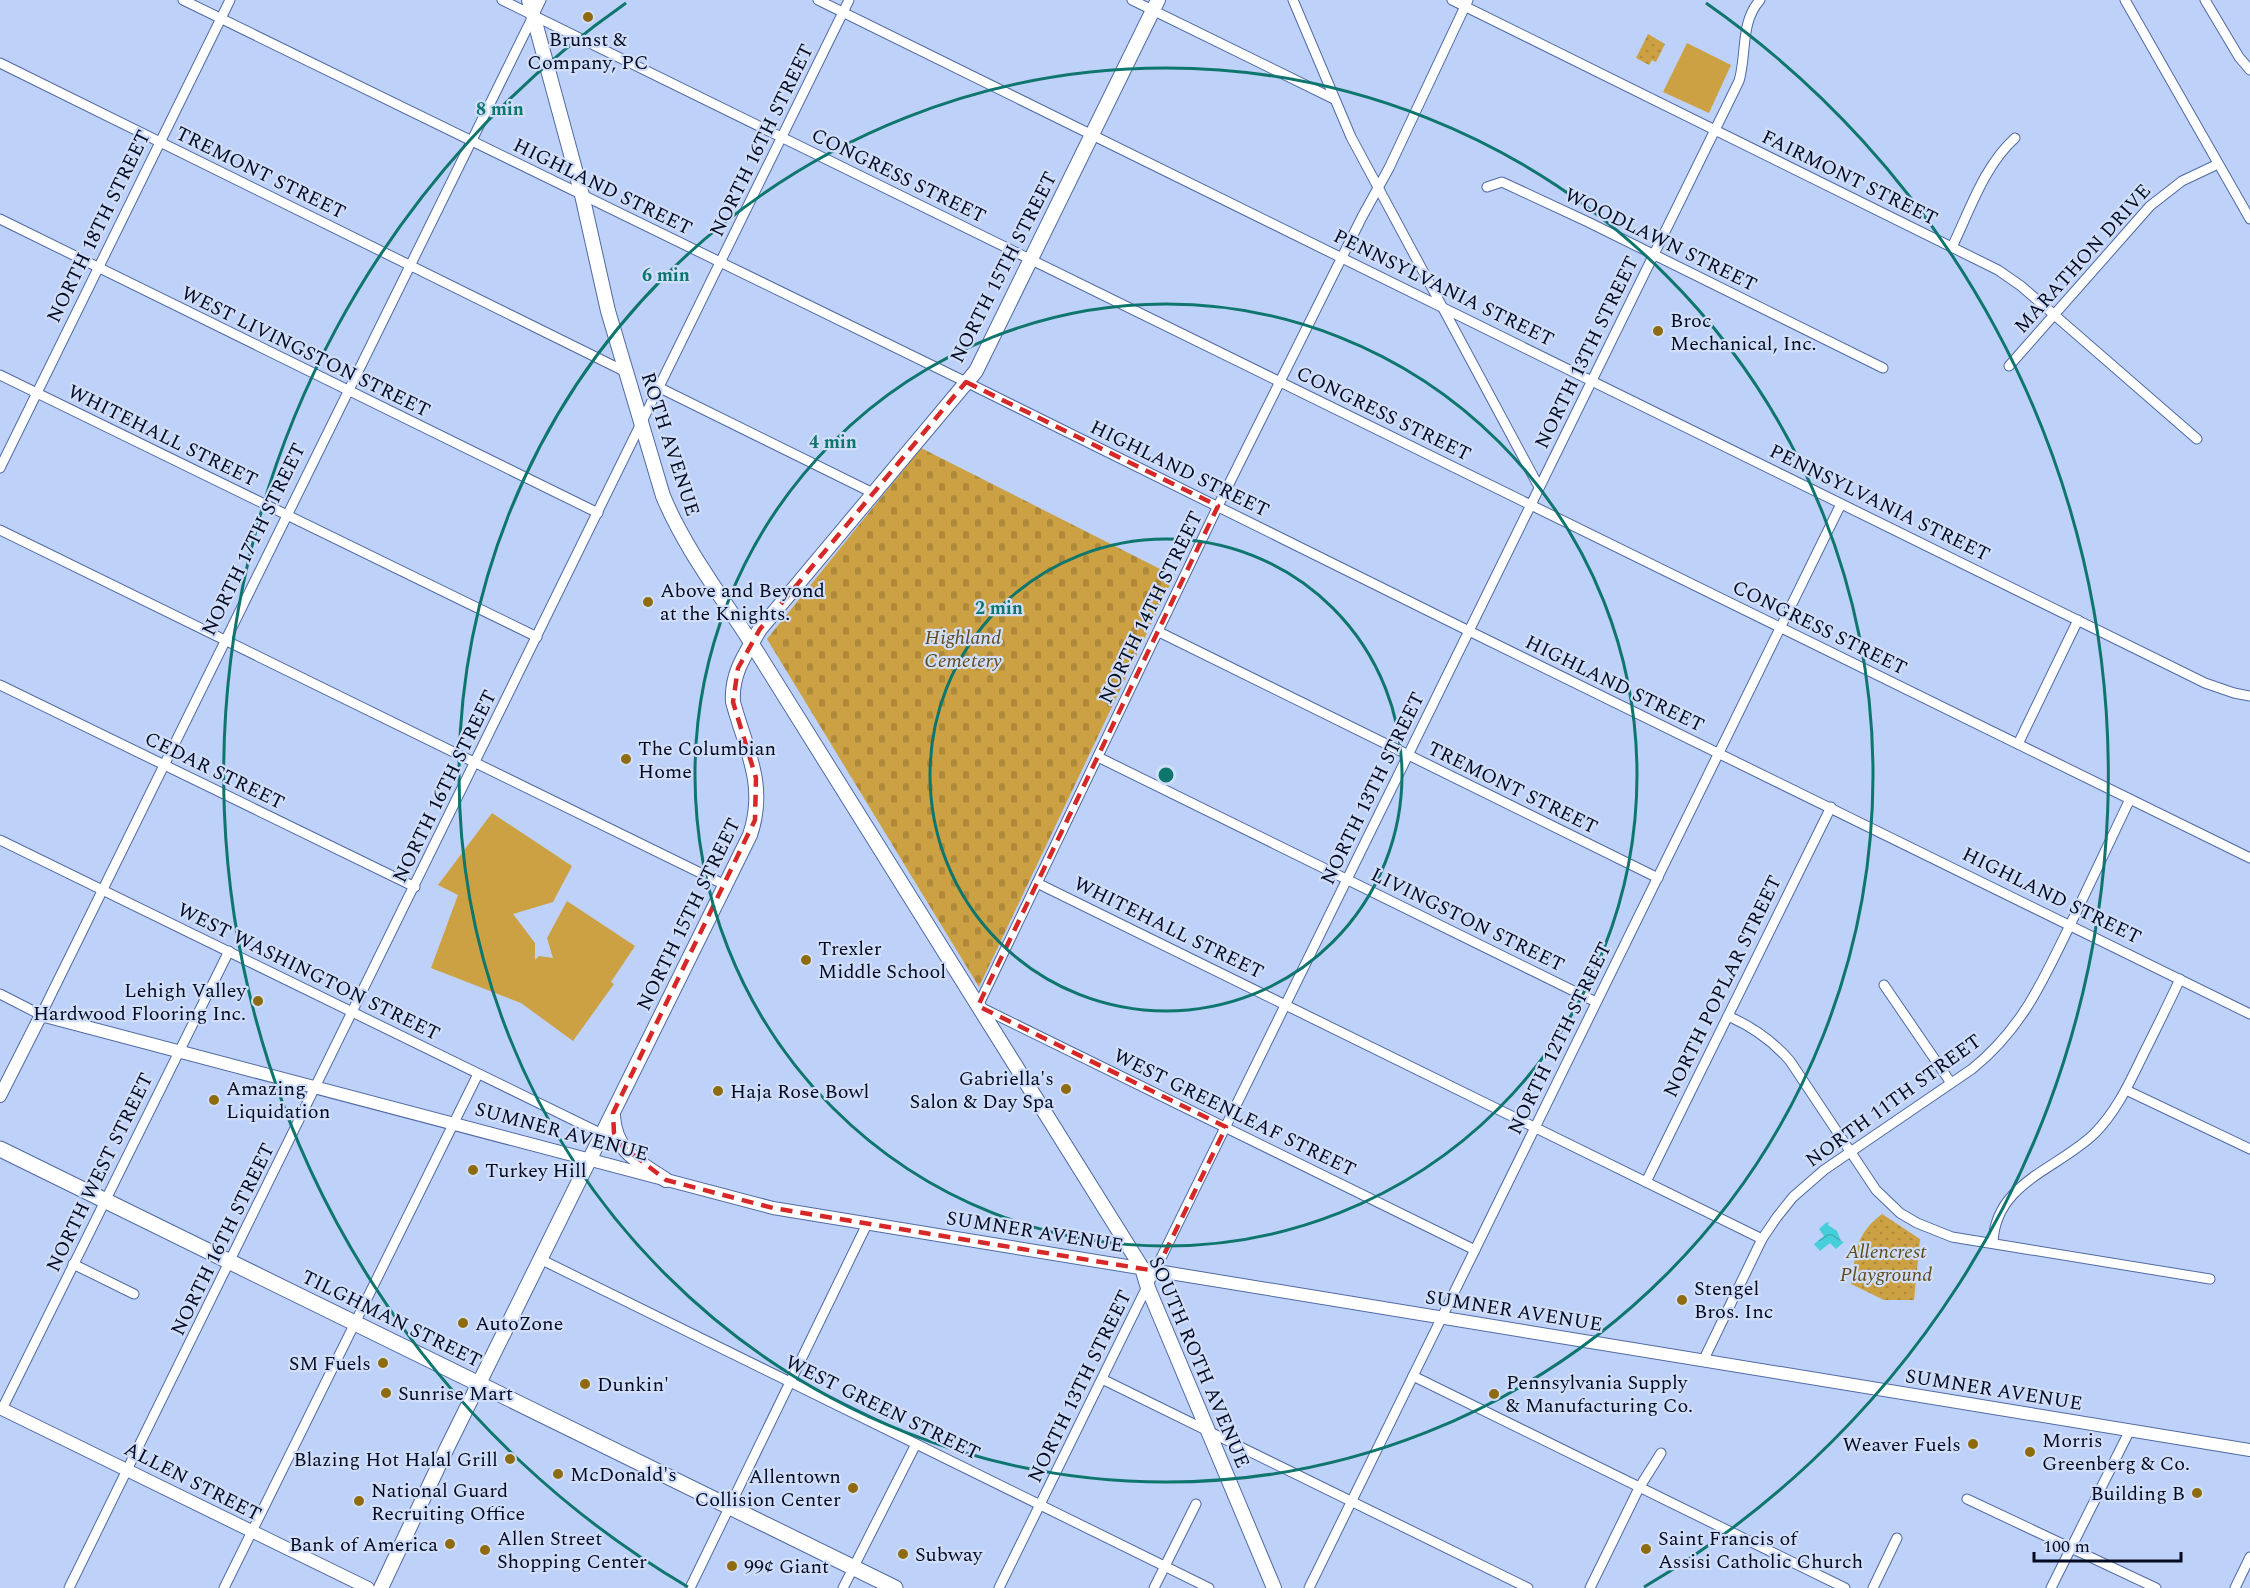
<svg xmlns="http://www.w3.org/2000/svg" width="2250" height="1588" font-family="Spectral,serif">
	<defs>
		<pattern id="cemetery-stones" width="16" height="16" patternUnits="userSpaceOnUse" patternTransform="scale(1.5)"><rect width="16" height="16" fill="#cca143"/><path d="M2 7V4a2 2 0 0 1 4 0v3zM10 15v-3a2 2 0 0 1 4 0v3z" fill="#ae893a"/></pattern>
		<pattern id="park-dots" width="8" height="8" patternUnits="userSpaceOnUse" patternTransform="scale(1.5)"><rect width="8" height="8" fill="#cca143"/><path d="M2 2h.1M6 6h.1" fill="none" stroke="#ae893a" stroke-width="1.8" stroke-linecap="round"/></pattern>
		<pattern id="water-waves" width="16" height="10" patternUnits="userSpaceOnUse" patternTransform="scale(1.5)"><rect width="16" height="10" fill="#46ceda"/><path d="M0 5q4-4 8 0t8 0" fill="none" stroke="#3cb0bb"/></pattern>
	</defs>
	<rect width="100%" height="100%" fill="#bed1f8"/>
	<path fill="url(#cemetery-stones)" d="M921,448L1174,576L979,987L767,639Z"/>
	<g fill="url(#park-dots)">
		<path d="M1648,34L1665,44L1656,62L1652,60L1649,65L1636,58Z"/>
		<path d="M1882,1214L1920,1239L1914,1300H1884L1851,1284C1856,1253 1855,1234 1882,1214Z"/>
	</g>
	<g fill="#cca143">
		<path d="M1687,43L1731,65L1709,113L1663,92Z"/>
		<path d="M492,813L572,866L553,902L513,914L535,943V960L539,956L553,958L547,938L567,901L635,946L611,982L614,984L573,1041L521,1003L431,968L458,895L438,885Z"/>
	</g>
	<path fill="url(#water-waves)" d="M1827,1222L1829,1223L1828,1225L1837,1231L1841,1241L1844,1242L1836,1249L1830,1243L1820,1251L1814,1244L1824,1236L1819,1229Z"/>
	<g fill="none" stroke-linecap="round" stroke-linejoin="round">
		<defs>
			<g id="minor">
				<path d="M183,0L966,382L1469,631L2250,1014"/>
				<path d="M502,0L2250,858"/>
				<path d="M818,0L2205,683L2234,693L2250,696"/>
				<path d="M1132,0L1334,99"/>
				<path d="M1293,0L1351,137L1539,487"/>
				<path d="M1452,0L1998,270L2021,286L2197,439"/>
				<path d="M1468,0L1389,168L1362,217L1218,506L978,1006L1475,1250"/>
				<path d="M2125,0L2250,219"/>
				<path d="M2205,0L2239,57L2250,70"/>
				<path d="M0,63L626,372"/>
				<path d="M1487,187L1502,182L1588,222L1883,368"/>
				<path d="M0,219L598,513"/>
				<path d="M1952,247C1970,210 1984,166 2015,138"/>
				<path d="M2009,366L2150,206L2182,181L2218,164"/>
				<path d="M0,375L537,637"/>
				<path d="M658,387L873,493"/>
				<path d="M0,468L230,0"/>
				<path d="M0,530L725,885"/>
				<path d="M1159,632L1658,878"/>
				<path d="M0,685L415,887"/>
				<path d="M2018,744L2078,620"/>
				<path d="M1098,757L1596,1002"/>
				<path d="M0,840L602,1134"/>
				<path d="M1037,883L1762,1239"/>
				<path d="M1884,985L1951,1083"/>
				<path d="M0,994L41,1015L541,0"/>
				<path d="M1728,1016C1753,1027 1772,1040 1790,1061L1876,1190L1900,1213L1917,1223L1952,1237L2210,1279"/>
				<path d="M2126,1090L2250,1149"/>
				<path d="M1646,1182L1831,807"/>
				<path d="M1993,1243C1995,1183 2056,1170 2094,1134C2116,1112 2129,1084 2142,1057C2155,1031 2168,1005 2180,979"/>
				<path d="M540,1259L1209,1588"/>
				<path d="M73,1264L134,1294"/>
				<path d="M1703,1361L1762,1239L1777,1217L1793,1197L1824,1170L1972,1069C2024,1027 2044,978 2073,919C2092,879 2111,839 2130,799"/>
				<path d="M1413,1376L1845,1588"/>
				<path d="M1102,1379L1528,1588"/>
				<path d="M2,1409L229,951"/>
				<path d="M1967,1499L2156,1588"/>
				<path d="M69,1588L849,0"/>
				<path d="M224,1588L478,1074"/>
				<path d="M690,1588L867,1224"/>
				<path d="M843,1588L916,1444"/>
				<path d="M999,1588L1739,81C1747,54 1740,22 1760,0"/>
				<path d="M1154,1588L1196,1504"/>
				<path d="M1309,1588L1841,504"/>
				<path d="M1590,1588L1639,1488L1661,1453"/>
				<path d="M1873,1588L1897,1538"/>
				<path d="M2051,1588L2130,1430"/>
				<path d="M2235,1588L2250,1557"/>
			</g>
			<g id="tertiary">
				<path d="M0,1096L41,1015L773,1208L2250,1450"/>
				<path d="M0,1408L368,1588"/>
			</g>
			<g id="secondary">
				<path d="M529,0L582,195L608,311L663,496C685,549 721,595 752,644L1142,1268L1148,1288L1274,1588"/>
				<path d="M613,1116C615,1152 639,1162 666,1180"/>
				<path d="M381,1588L447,1448L750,835C767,785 746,750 733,702C731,673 746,653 760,629L976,371L1158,0"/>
			</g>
			<path id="primary" d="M0,1149L895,1588"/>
		</defs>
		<use href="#minor" stroke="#4f6aa4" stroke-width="11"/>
		<use href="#tertiary" stroke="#4f6aa4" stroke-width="14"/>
		<use href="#secondary" stroke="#4f6aa4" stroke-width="16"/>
		<use href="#primary" stroke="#4f6aa4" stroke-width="17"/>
		<use href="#minor" stroke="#fff" stroke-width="9"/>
		<use href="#tertiary" stroke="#fff" stroke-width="12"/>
		<use href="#secondary" stroke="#fff" stroke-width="14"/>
		<use href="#primary" stroke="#fff" stroke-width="15"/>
	</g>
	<path fill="none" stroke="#d62828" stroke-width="4.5" stroke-dasharray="12 8" stroke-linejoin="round" d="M966,382L1218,506L978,1006L1226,1127L1156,1271L773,1208L666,1180L621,1145L614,1133L613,1113L755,820L756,778L733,702L738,668L760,629Z"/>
	<g fill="none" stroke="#0f766e" stroke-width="3">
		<circle cx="1166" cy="775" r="236"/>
		<circle cx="1166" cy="775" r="471"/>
		<circle cx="1166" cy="775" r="707"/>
		<path d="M688 1587A942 942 0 0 1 626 3M1706 3A942 942 0 0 1 1644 1587"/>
	</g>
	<g fill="#8f6b10" stroke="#d1def9" stroke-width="2">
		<circle cx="588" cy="17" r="6"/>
		<circle cx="1658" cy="331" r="6"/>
		<circle cx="648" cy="602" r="6"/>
		<circle cx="626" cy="759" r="6"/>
		<circle cx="806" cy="960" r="6"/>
		<circle cx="258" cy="1001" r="6"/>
		<circle cx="1066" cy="1089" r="6"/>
		<circle cx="718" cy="1091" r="6"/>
		<circle cx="214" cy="1100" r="6"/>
		<circle cx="473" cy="1170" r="6"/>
		<circle cx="1682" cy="1300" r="6"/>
		<circle cx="463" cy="1323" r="6"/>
		<circle cx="383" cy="1363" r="6"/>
		<circle cx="585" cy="1384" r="6"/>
		<circle cx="386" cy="1393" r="6"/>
		<circle cx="1494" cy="1394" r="6"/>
		<circle cx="1973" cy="1444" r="6"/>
		<circle cx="2030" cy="1452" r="6"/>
		<circle cx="510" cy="1459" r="6"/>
		<circle cx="558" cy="1474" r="6"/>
		<circle cx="853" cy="1488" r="6"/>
		<circle cx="2197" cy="1493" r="6"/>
		<circle cx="359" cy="1501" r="6"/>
		<circle cx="450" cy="1544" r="6"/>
		<circle cx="1646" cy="1549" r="6"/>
		<circle cx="485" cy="1550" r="6"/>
		<circle cx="903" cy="1554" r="6"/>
		<circle cx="732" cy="1566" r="6"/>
	</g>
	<g text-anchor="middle" stroke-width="4.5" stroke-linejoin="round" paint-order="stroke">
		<g font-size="20" fill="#030b21" stroke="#d1def9" text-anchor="start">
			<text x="588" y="46" text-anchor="middle">Brunst &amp;<tspan x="588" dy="23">Company, PC</tspan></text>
			<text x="1670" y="327">Broc<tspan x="1670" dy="23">Mechanical, Inc.</tspan></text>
			<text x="660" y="597">Above and Beyond<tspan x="660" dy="23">at the Knights.</tspan></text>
			<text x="638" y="755">The Columbian<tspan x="638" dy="23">Home</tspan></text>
			<text x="818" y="955">Trexler<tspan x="818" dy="23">Middle School</tspan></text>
			<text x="246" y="997" text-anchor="end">Lehigh Valley<tspan x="246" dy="23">Hardwood Flooring Inc.</tspan></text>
			<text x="1054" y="1085" text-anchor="end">Gabriella's<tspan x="1054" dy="23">Salon &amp; Day Spa</tspan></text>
			<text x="226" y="1095">Amazing<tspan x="226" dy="23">Liquidation</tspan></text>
			<text x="730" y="1098">Haja Rose Bowl</text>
			<text x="485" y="1177">Turkey Hill</text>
			<text x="1694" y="1295">Stengel<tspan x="1694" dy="23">Bros. Inc</tspan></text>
			<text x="475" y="1330">AutoZone</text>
			<text x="371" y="1370" text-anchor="end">SM Fuels</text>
			<text x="1506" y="1389">Pennsylvania Supply<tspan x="1506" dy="23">&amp; Manufacturing Co.</tspan></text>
			<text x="597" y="1391">Dunkin'</text>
			<text x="398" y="1400">Sunrise Mart</text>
			<text x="2042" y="1447">Morris<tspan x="2042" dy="23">Greenberg &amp; Co.</tspan></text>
			<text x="1961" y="1451" text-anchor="end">Weaver Fuels</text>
			<text x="498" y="1466" text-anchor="end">Blazing Hot Halal Grill</text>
			<text x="570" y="1481">McDonald's</text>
			<text x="841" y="1483" text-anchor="end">Allentown<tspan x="841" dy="23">Collision Center</tspan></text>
			<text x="371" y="1497">National Guard<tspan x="371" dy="23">Recruiting Office</tspan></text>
			<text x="2185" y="1500" text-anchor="end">Building B</text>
			<text x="497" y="1545">Allen Street<tspan x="497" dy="23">Shopping Center</tspan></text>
			<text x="1658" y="1545">Saint Francis of<tspan x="1658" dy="23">Assisi Catholic Church</tspan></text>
			<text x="438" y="1551" text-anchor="end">Bank of America</text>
			<text x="915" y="1561">Subway</text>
			<text x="744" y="1573">99¢ Giant</text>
		</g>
		<g font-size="20" fill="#030b21" stroke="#d1def9">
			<text transform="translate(761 140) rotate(-64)" y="7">NORTH 16TH STREET</text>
			<text transform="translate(261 172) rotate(26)" y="7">TREMONT STREET</text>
			<text transform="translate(899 175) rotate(26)" y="7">CONGRESS STREET</text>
			<text transform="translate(1850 177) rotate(26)" y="7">FAIRMONT STREET</text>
			<text transform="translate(603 186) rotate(26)" y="7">HIGHLAND STREET</text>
			<text transform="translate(98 226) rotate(-64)" y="7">NORTH 18TH STREET</text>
			<text transform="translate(1661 239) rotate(26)" y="7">WOODLAWN STREET</text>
			<text transform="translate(2082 258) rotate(-48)" y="7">MARATHON DRIVE</text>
			<text transform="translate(1003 267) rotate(-63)" y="7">NORTH 15TH STREET</text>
			<text transform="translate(1444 287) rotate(26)" y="7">PENNSYLVANIA STREET</text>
			<text transform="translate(306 351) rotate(26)" y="7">WEST LIVINGSTON STREET</text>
			<text transform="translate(1586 352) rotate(-64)" y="7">NORTH 13TH STREET</text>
			<text transform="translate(1384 413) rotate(26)" y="7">CONGRESS STREET</text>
			<text transform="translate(163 435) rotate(26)" y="7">WHITEHALL STREET</text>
			<text transform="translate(671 444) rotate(72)" y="7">ROTH AVENUE</text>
			<text transform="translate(1180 468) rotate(26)" y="7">HIGHLAND STREET</text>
			<text transform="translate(1880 502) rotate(26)" y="7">PENNSYLVANIA STREET</text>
			<text transform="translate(253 539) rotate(-64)" y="7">NORTH 17TH STREET</text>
			<text transform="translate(1150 607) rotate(-64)" y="7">NORTH 14TH STREET</text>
			<text transform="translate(1820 627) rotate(26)" y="7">CONGRESS STREET</text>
			<text transform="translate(1615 683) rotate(26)" y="7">HIGHLAND STREET</text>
			<text transform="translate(215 770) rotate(26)" y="7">CEDAR STREET</text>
			<text transform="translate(444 786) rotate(-64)" y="7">NORTH 16TH STREET</text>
			<text transform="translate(1513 787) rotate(26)" y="7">TREMONT STREET</text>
			<text transform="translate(1372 788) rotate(-64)" y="7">NORTH 13TH STREET</text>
			<text transform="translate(2052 895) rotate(26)" y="7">HIGHLAND STREET</text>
			<text transform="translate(688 914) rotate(-64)" y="7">NORTH 15TH STREET</text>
			<text transform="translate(1468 919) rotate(26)" y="7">LIVINGSTON STREET</text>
			<text transform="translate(1169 927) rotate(26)" y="7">WHITEHALL STREET</text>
			<text transform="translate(309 971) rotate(26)" y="7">WEST WASHINGTON STREET</text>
			<text transform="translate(1722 986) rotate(-64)" y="7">NORTH POPLAR STREET</text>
			<text transform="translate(1559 1038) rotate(-64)" y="7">NORTH 12TH STREET</text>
			<text transform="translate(1893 1100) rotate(-36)" y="7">NORTH 11TH STREET</text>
			<text transform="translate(1235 1112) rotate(26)" y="7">WEST GREENLEAF STREET</text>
			<text transform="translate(562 1131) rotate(15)" y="7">SUMNER AVENUE</text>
			<text transform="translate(99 1172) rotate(-64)" y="7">NORTH WEST STREET</text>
			<text transform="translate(1035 1231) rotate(9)" y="7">SUMNER AVENUE</text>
			<text transform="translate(222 1239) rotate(-64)" y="7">NORTH 16TH STREET</text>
			<text transform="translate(1514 1310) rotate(9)" y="7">SUMNER AVENUE</text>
			<text transform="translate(392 1318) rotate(26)" y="7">TILGHMAN STREET</text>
			<text transform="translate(1200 1362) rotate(67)" y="7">SOUTH ROTH AVENUE</text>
			<text transform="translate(1079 1386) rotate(-64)" y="7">NORTH 13TH STREET</text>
			<text transform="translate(1994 1389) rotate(9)" y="7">SUMNER AVENUE</text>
			<text transform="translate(883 1407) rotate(26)" y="7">WEST GREEN STREET</text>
			<text transform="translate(193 1481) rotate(27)" y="7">ALLEN STREET</text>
		</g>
		<g font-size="20" font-style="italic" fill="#5f4a1b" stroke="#d1def9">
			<text x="963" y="644">Highland<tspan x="963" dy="23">Cemetery</tspan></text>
			<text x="1886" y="1258">Allencrest<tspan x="1886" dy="23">Playground</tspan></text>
		</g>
	</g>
	<circle cx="1166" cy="775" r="9" fill="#0f766e" stroke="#d1def9" stroke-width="3"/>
	<g font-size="18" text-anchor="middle" font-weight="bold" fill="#0f766e" stroke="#d1def9" stroke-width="4.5" stroke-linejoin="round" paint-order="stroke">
		<text x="500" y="115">8 min</text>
		<text x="666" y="281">6 min</text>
		<text x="833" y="448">4 min</text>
		<text x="999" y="614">2 min</text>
	</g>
	<path d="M2034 1552v9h147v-9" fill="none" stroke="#030b21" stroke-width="3"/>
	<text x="2043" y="1552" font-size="18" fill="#030b21" stroke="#d1def9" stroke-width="4.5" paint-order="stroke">100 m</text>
</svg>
